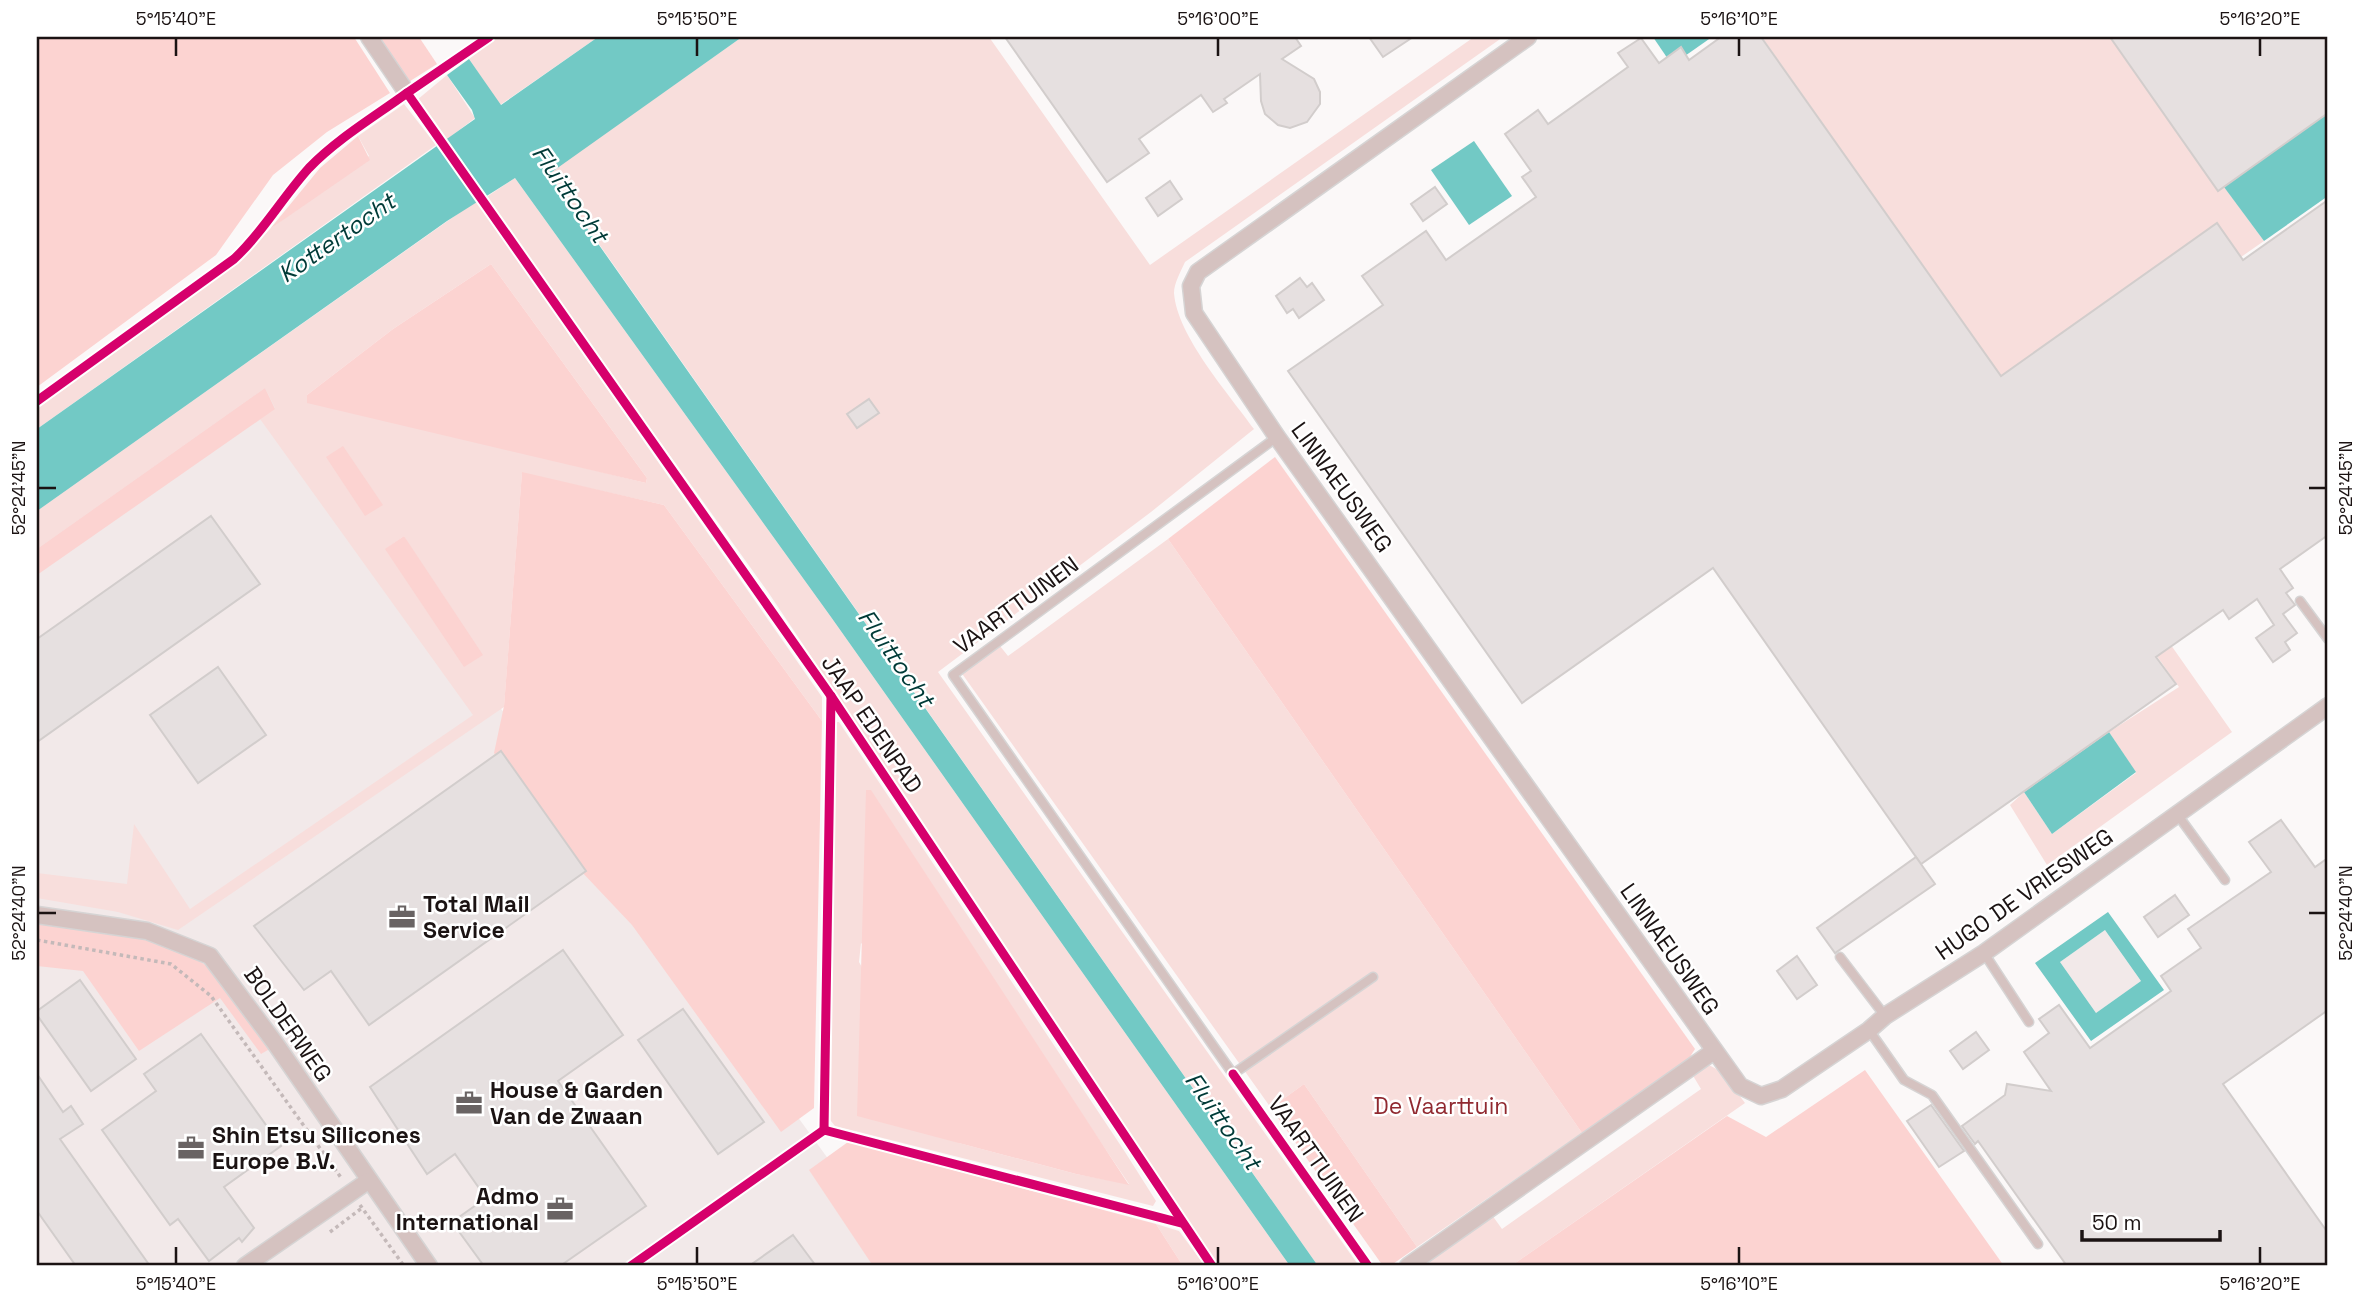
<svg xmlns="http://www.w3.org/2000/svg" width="2365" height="1303" font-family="'Space Grotesk',sans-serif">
	<rect width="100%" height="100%" fill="#fbf8f8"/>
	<g fill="#f2e9e9">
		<path d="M228,333L906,1266H37V468Z"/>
		<path d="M2105,930L2141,981L2096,1013L2060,962Z"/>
	</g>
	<g fill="#f8dedc" fill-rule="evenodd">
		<path d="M498,37H598L500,105L469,59Z"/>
		<path d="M742,37H989L1150,265L1474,37H1503L1185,262C1181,271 1174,283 1174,293C1177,336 1229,394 1254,429L1151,512L938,672L1359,1266H1318L549,173Z"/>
		<path d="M1762,37H2115L2264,241L2241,257L2218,224L1989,386L2232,732L2047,865L2010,805L2024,792L2052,834L2136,773L2109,732L2179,687L1961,383L1990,362Z"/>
		<path d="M447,75L475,118L445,141L417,100Z"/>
		<path d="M404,104L436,145L37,429V409L225,273L270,229L369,156L358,136Z"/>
		<path d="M515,178L831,617L1290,1266H1219L768,592L485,198Z"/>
		<path d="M476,201L822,697V721L664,505L522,473L504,707L178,930L118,912L37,898V873L127,884L134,824L190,909L473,715L260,419L275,408L265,388L37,549V511ZM491,264L647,478L646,483L484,443L307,395L393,329ZM404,536L465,667L386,549Z"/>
		<path d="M1168,539L1582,1133L1417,1247L1304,1084L1271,1108L958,668L996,641L1008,656Z"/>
		<path d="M836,722H839L1125,1152L1156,1201L1153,1206L835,1126L827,1116ZM861,943L1085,1119L1129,1184L1076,1174L959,1143L859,962Z"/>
		<path d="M1707,1064L1722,1072L1745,1103L1511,1266H1420L1492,1215L1502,1229L1701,1089L1692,1074Z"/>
		<path d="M1156,1224L1179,1231L1205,1266H1183Z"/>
	</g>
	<g fill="#fcd3d1">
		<path d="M37,37H354L390,93L327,132L273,175L216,255L37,387Z"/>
		<path d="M376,37H419L437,64L407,83Z"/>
		<path d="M358,136L370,160L270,229L320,168Z"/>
		<path d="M491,264L647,478L646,483L307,403V395L393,329Z"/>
		<path d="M265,388L275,409L37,575V549Z"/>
		<path d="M343,446L383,505L365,516L326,457Z"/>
		<path d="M1275,457L1695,1049L1688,1060L1582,1133L1168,539Z"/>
		<path d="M522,472L664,505L822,721L814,1108L781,1132L632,925L580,870L494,753L504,706Z"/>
		<path d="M404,536L483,655L464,667L385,549Z"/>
		<path d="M866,790H871L1129,1185L1076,1174L857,1116Z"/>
		<path d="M37,922C99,931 180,932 224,982C242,1002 257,1026 273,1047L261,1054L220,998L139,1051L83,971L37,966Z"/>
		<path d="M1865,1070L2004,1266H1511L1727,1116L1766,1137Z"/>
		<path d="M1304,1084L1417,1247L1390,1266H1383L1271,1108Z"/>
		<path d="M848,1142L1156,1224L1183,1266H873L809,1170Z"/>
	</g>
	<g fill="#72c9c5" fill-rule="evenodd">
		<path d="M598,37H742L549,174L1318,1266H1290L831,617L515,178L447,221L37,511V429L475,119L472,110L447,75L469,59L501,105Z"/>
		<path d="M1653,37H1712L1672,65Z"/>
		<path d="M2328,113V196L2264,241L2224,187Z"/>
		<path d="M1474,141L1512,196L1469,225L1431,170Z"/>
		<path d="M2109,732L2136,772L2052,834L2024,792Z"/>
		<path d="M2108,912L2164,990L2091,1041L2035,963ZM2105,930L2141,981L2096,1013L2060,962Z"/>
	</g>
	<g fill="#e6e0e0" stroke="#d2cdcc" stroke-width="2">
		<path d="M1005,37H1295L1301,46L1282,59L1314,79L1320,92V104L1307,122L1290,128L1278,125L1265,114L1261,101L1260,74L1224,99L1227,103L1213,112L1201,95L1139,139L1149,153L1107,182Z"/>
		<path d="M1369,37H1413L1383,57Z"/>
		<path d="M1721,37H1761L2001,376L2217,223L2243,260L2328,200V535L2280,569L2293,588L2286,593L2295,605L2283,614L2297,633L2285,642L2290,650L2273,662L2256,638L2274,625L2257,599L2229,619L2223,610L2156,657L2176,684L1921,864L1713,568L1522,703L1288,371L1383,305L1362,276L1426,231L1446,260L1536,197L1522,177L1531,171L1505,134L1538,110L1548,124L1628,67L1618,53L1641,38L1659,63L1681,47L1689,60Z"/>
		<path d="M2110,37H2328V113L2218,191Z"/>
		<path d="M1170,181L1182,199L1158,216L1146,198Z"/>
		<path d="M1435,187L1447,204L1423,221L1411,204Z"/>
		<path d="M1300,278L1307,287L1312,283L1324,300L1299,318L1293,309L1287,313L1276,296Z"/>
		<path d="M869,399L879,413L857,428L847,414Z"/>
		<path d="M211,516L260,584L37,742V639Z"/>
		<path d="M218,667L266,735L198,783L150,715Z"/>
		<path d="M501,751L586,871L369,1025L331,971L304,990L254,926Z"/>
		<path d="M2281,820L2315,867L2328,858V1010L2223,1084L2328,1233V1266H2067L1978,1141L1975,1144L1962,1126L2005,1095L2007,1084L2051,1091L2024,1052L2049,1033L2039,1019L2059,1005L2090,1048L2171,991L2161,976L2201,948L2188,929L2271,872L2249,842Z"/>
		<path d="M1916,857L1935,884L1835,953L1817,928Z"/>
		<path d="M2175,895L2189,915L2158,937L2144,917Z"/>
		<path d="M563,950L623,1035L558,1081L646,1206L560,1266H484L452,1222L486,1198L455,1154L427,1174L370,1087Z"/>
		<path d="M1797,956L1817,985L1797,999L1777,971Z"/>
		<path d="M80,980L136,1059L91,1091L37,1015V1011Z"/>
		<path d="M683,1009L764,1122L718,1154L638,1040Z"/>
		<path d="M1976,1032L1989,1050L1963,1069L1950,1051Z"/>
		<path d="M201,1034L281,1146L224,1187L254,1228L242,1242L239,1238L209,1261L178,1219L170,1225L102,1130L156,1091L144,1074Z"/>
		<path d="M37,1074L63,1112L71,1106L83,1124L60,1139L150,1266H76L37,1211Z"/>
		<path d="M1931,1105L1964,1151L1939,1167L1907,1121Z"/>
		<path d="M793,1235L816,1266H749Z"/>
	</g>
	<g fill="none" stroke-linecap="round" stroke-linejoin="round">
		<defs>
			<g id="lane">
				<path d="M1277,437L953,675L1233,1074L1373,977"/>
				<path d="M2300,601L2328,639"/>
				<path d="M2177,814L2225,880"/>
				<path d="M1984,953L2029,1022"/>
				<path d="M1840,957L1885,1016"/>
				<path d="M1869,1030L1904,1080L1932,1095L2038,1244"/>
			</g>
			<g id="street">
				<path d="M369,37L407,93"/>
				<path d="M1528,37L1198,272L1191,286L1194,313L1277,437L1740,1086L1761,1096L1782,1089L1869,1030L1885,1016L1984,953L2328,706"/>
				<path d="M37,915L147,931L210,956L275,1043L429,1266"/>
				<path d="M245,1266L368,1181"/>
				<path d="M1408,1266L1714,1051"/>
			</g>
		</defs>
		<use href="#lane" stroke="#d6d4d4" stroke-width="11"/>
		<use href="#street" stroke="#d6d4d4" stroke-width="19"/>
		<g stroke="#c4b9b9" stroke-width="3.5" stroke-dasharray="3.5 3.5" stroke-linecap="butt">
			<path d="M37,940L171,964L211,996L342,1179"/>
			<path d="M360,1205L404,1266"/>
			<path d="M330,1232L362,1208"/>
		</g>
		<use href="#lane" stroke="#d5c2c0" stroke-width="8"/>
		<use href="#street" stroke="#d5c2c0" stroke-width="16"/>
		<defs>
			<g id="cycleway">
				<path d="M489,37L407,93L831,696L1212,1266"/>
				<path d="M37,401L234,259C263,232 282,198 309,168C337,139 374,117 407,93"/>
				<path d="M1233,1074L1368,1266"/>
				<path d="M824,1130L831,696"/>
				<path d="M631,1266L824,1130L1181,1223"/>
			</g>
		</defs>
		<use href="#cycleway" stroke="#fff" stroke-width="13"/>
		<use href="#cycleway" stroke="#d6006c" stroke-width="9"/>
	</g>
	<path fill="none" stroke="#1b1313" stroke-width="2.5" d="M176,38V56M697,38V56M1218,38V56M1739,38V56M2260,38V56M38,488H56M2309,488H2326M38,913H56M2309,913H2326M176,1247V1264M697,1247V1264M1218,1247V1264M1739,1247V1264M2260,1247V1264"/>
	<defs>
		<symbol id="office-bare" viewBox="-9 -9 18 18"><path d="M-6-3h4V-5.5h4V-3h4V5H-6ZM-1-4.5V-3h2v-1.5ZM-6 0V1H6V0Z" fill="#696363" stroke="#fff" stroke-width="2.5" paint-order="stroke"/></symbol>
	</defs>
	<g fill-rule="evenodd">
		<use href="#office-bare" x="383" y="898" width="38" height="38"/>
		<use href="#office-bare" x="450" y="1084" width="38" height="38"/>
		<use href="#office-bare" x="172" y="1129" width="38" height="38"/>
		<use href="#office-bare" x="541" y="1190" width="38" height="38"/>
	</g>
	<g text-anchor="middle" stroke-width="5" stroke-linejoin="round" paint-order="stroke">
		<g font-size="23" fill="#1b1313" stroke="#fff">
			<text transform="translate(1342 487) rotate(54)" y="8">LINNAEUSWEG</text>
			<text transform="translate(1016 605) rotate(-36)" y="8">VAARTTUINEN</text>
			<text transform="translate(872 724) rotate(56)" y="8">JAAP EDENPAD</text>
			<text transform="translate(2024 894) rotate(-35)" y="8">HUGO DE VRIESWEG</text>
			<text transform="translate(1670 949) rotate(55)" y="8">LINNAEUSWEG</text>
			<text transform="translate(288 1024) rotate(55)" y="8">BOLDERWEG</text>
			<text transform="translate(1316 1159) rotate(55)" y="8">VAARTTUINEN</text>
		</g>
		<g font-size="23" font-weight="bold" fill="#1b1313" stroke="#fff" text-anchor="start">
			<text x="423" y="912">Total Mail<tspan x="423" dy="26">Service</tspan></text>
			<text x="490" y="1098">House &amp; Garden<tspan x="490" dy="26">Van de Zwaan</tspan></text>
			<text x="212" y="1143">Shin Etsu Silicones<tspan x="212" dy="26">Europe B.V.</tspan></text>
			<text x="539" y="1204" text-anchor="end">Admo<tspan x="539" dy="26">International</tspan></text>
		</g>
		<g font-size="23" fill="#902930" stroke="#fff">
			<text x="1441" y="1114">De Vaarttuin</text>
		</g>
		<g font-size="24" font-style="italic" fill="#003a37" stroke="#fff">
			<text transform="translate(570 194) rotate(55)" y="8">Fluittocht</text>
			<text transform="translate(337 238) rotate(-35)" y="8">Kottertocht</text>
			<text transform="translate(896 658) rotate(55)" y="8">Fluittocht</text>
			<text transform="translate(1223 1121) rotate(55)" y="8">Fluittocht</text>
		</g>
	</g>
	<rect width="2365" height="1303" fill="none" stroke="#ffffff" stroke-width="77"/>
	<path d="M2082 1230v10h138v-10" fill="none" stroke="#1b1313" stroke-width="3.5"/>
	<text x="2092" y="1230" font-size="21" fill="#1b1313" stroke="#ffffff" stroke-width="5" paint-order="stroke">50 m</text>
	<rect x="38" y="38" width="2288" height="1226" fill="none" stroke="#1b1313" stroke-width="2.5"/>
	<g font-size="18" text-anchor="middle" fill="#1b1313">
		<text x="176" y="25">5°15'40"E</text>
		<text x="697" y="25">5°15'50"E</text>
		<text x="1218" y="25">5°16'00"E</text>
		<text x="1739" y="25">5°16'10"E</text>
		<text x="2260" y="25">5°16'20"E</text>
		<text transform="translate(19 488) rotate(-90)" y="6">52°24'45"N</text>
		<text transform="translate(2346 488) rotate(-90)" y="6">52°24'45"N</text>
		<text transform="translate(19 913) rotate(-90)" y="6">52°24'40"N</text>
		<text transform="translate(2346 913) rotate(-90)" y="6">52°24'40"N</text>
		<text x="176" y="1290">5°15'40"E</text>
		<text x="697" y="1290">5°15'50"E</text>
		<text x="1218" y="1290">5°16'00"E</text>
		<text x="1739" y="1290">5°16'10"E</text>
		<text x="2260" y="1290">5°16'20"E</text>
	</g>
</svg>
